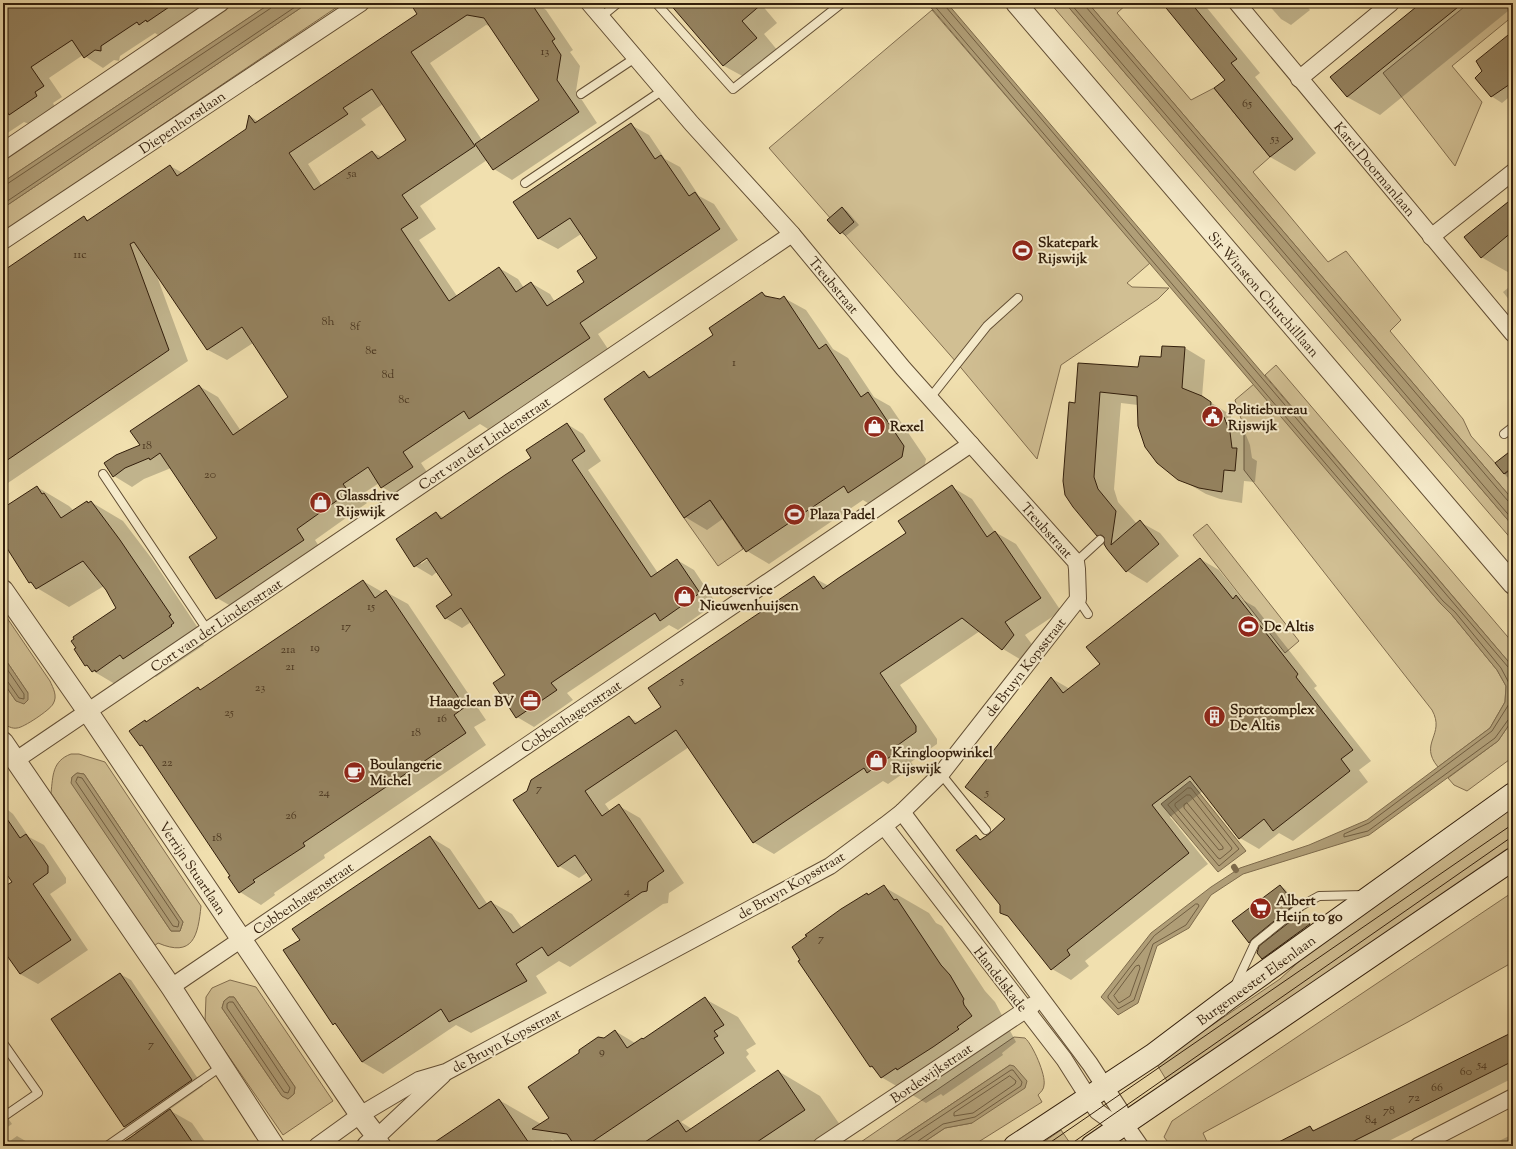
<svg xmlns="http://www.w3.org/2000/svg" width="1516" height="1149" font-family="'Sorts Mill Goudy',serif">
	<rect width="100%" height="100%" fill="#f1e0af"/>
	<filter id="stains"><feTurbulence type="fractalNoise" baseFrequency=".005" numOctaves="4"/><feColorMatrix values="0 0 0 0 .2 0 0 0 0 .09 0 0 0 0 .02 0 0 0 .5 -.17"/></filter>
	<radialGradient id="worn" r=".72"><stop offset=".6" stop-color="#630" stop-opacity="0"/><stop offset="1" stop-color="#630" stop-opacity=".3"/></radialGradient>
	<g fill="#d1bf93" stroke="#826e4f" fill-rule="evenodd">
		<path d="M233,3H271L3,182V157Z"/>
		<path d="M308,3H343L3,232V208Z"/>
		<path d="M1050,3H1065L1513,526V541Z"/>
		<path d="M1088,3H1128L1117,13L1191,100L1214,88L1270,157L1253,172L1328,262L1346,251L1401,320L1390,331L1463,419L1471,436L1505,474L1510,470L1513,474V500Z"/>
		<path d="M1469,3H1513V16L1452,66L1482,102L1455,166L1383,73Z"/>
		<path d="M932,10L1150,263L1127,283L1132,287L1169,288L1158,299L1061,365L1037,459L957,363L769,148Z"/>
		<path d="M1276,365L1513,643V667L1265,375Z"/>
		<path d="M1254,384L1441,604L1452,615L1497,670L1506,686L1505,702L1490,728L1438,767C1418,743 1446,735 1432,710L1244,470V428L1235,400Z"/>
		<path d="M710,500L743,549L718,566L684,518Z"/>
		<path d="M1207,524L1299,641L1285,653L1193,535Z"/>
		<path d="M3,612L50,681C53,688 58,696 53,704C50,710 23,728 17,728C12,729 7,726 3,723V682L16,701L28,693L3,656Z"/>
		<path d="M1513,719V757L1467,791L1454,785L1448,778L1498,741Z"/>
		<path d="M71,754H79L105,762L201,906C198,936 193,958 158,943L154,946L51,793C53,776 52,761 71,754ZM77,773L84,774L183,922L180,931H171L72,783V777Z"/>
		<path d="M1513,800V850L1167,1081L1156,1063L1280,979L1332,931Z"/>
		<path d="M1513,892V962L1408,1022L1203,1133L1209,1146H1171L1164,1137L1172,1121Z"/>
		<path d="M230,980L256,987L333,1101L283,1135L205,1022L206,997L212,988ZM229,997H234L295,1087L294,1094L288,1099L282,1096L222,1008L224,1001Z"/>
		<path d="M1014,1037L1025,1038C1033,1045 1046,1075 1044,1085C1044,1089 1041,1092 1038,1095L1042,1102L972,1146H918L945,1128L972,1123L1010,1065L889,1146H855Z"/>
		<path d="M1061,1130L1072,1146H1038Z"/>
	</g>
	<g fill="#b09e77" stroke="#7e6b4c">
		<path d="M271,3H308L3,208V182Z"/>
		<path d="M927,3H947L1513,667V719L1498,741L1369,835L1243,874L1211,895L1189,928L1157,946L1138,1003L1118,1015L1101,997L1151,933L1211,887L1240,868L1309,845L1367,820L1490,728L1505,702L1506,686L1497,670L1452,615L1441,604Z"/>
		<path d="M1065,3H1088L1513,500V526Z"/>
		<path d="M3,656L28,693V700L24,704L16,701L3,682Z"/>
		<path d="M77,773L84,774L183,922L180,931H171L71,783L72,777Z"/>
		<path d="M1190,781L1246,851L1218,872L1161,804Z"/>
		<path d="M229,997H234L295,1087L294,1094L288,1099L282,1096L222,1008L224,1001Z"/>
		<path d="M1010,1065L1014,1066L1027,1081L1025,1088L972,1123L945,1128L918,1146H889Z"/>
	</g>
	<g fill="#0003" fill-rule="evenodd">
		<path d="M3,3H209L166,32L164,31L158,35L155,33L120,56L119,61L114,60L103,68L83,55L49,78L62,97L53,103L55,107L29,124L24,122L3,136Z"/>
		<path d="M411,3H537L546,10L573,50L570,52L580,66L576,91L597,123L512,180L494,169L487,160L420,206L436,229L419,240L457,296L499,268L518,279L524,288L531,283L550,294L555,302L586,282L598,258L581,234L558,249L539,239L515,203L631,125L649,135L665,159L680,167L699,196L714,204L738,240L598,334L608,349L488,429L480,424L421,463L431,478L401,498L382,487L379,483L361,495L367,503L315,540L322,551L236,609L217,598L219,538L171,468L144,479L132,487L114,476L199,386L218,397L241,431L290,397L253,343L227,360L208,350L155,271L188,361L5,485L3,484V272L84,217L89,221L170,166L183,173L247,130L250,116L259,122L419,14ZM486,25L490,26L541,101L482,140L430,63ZM383,104L407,140L382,157L372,152L322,186L308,164L366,125L361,119Z"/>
		<path d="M670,3H760L777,23L764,34L778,51L746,78L724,66Z"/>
		<path d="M803,3H815L810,7Z"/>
		<path d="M1154,3H1203L1260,73L1255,77L1316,153L1295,171L1270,157L1226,80L1166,6L1163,8Z"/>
		<path d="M1267,3H1304L1310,10L1291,25L1281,19Z"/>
		<path d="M1422,3H1513V7L1380,115L1347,97Z"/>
		<path d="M1513,32V94L1502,103L1491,96L1483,71Z"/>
		<path d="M1513,199V275L1481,257Z"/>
		<path d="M842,208L847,211L859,225L846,236L841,233Z"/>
		<path d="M1513,284V305L1503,292Z"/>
		<path d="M762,293L771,298L780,300L784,298L806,310L833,349L848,358L874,397L890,406L926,459L924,469L871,505L863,500L769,564L747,551L724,518L707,530L685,517L644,372L652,377L715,335Z"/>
		<path d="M1185,348L1205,360L1202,397L1231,415V422L1244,430L1250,445L1252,458L1257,461L1255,482L1244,481L1242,503L1220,499L1206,494L1173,475L1138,405L1121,403L1114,489L1118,502L1137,524L1140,522L1160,533L1179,556L1147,583L1127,571L1105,539L1098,535L1076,404L1139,368Z"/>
		<path d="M567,424L583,434L601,461L588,470L658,573L677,560L694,570L716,603L678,630L669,625L567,693L573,700L534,727L517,717L507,676L471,622L462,628L445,618L454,595L438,571L432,576L415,566L436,513L444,518L533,458ZM431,554L432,556L421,564V561Z"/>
		<path d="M1513,449V480L1507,477L1496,463Z"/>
		<path d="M37,487L69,506L74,511L87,502H91L123,521L152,559L202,634L200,635L205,642L203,644L204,645L156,677L152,674L125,690L93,671L86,665L118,608L104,586L69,607L37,588L30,582L3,539V510Z"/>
		<path d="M952,487L972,499L995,532L1016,544L1061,611L1025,635L1034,647L1023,661L1003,649L980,631L900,685L937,739V744L911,762L914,766L888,784L883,781L774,854L753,842L689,747L605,804L610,811L619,806L640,818L684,883L669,893L668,903L663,904L570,967L559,961L536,976L547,993L471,1033L456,1025L383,1074L362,1062L339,1027L334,1024L301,940L430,837L450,849L488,905L491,902L512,914L522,928L594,880L588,872L579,878L559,866L528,791L629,717L639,723L662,707L814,578L829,586L907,533Z"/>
		<path d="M1200,559L1219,570L1243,600L1255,607L1317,686L1314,688L1371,761L1359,770L1368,782L1293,841L1279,833L1259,849L1240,838L1203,791L1170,817L1208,864L1085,961L1089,966L1071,980L1052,969L1011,918L1001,912V905L976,836L982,840L990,835L1007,819L1051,678L1070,689L1102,664Z"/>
		<path d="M363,581L384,593L386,592L408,604L486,720L474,727L486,745L324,855L325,858L274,893L275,895L261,905L240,892L232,876L145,748L141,745L145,721L147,722L198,688L202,690Z"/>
		<path d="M3,806L13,814L29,837L44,845L66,878V883L50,894L88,950L38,984L20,974L3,948V889L13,882L3,867Z"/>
		<path d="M1280,886L1285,889L1299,907L1255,945L1250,942Z"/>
		<path d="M884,887L929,913L936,923L942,926L985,991L995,1002L1016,1042L1002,1053L1003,1055L943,1096L941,1094L926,1103L881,1077L876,1070L871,1067L800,961L867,894L869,896Z"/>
		<path d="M1301,914L1306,917L1314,928L1267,961L1262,958Z"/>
		<path d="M120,974L131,980L203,1086L169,1110L192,1123L208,1146H118L136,1133L125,1127L53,1019Z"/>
		<path d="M705,999L738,1017L756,1044L746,1050L749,1054L746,1057L756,1071L681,1122L692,1129L778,1071L820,1096L847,1135L830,1146H564L551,1139L556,1146H431L499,1100L541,1124L550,1118L604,1039L615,1031L635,1043L644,1040Z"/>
		<path d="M1513,1032V1078L1379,1146H1273L1310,1127L1316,1131Z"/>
		<path d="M3,1111L12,1124L3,1130Z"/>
		<path d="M1513,1134V1146H1489Z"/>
		<path d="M17,1136L34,1146H3Z"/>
	</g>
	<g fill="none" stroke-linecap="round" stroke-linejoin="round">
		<g stroke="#715e41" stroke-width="1">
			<path d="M932,3L1443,601L1455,612L1501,668L1510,685L1509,704L1492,731L1369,823L1344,834V837L1368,831L1495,738L1508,720L1513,719"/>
			<path d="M945,3L946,7L1508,667L1513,669"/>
			<path d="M1070,3L1513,520"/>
			<path d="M1085,3L1086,7L1508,501L1513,502"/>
			<path d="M3,185L7,184L271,8L273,3"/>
			<path d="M3,204L301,3"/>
			<path d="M3,663L24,694V699L19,698L8,682L3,680"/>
			<path d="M78,777L82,778L179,922L178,927L173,926L76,782Z"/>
			<path d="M1188,788H1191L1239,849L1219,866L1168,805Z"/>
			<path d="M1187,795H1190L1232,848L1231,850L1220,859L1218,858L1175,806V804Z"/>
			<path d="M1187,803L1223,847V849L1219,850L1184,808V805Z"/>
			<path d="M1196,904H1198L1199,906L1186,925L1153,944L1134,1000L1118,1009L1108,998V996L1154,936Z"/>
			<path d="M1136,966L1139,965L1140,968L1130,996L1119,1003L1114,996Z"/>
			<path d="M230,1002H233L290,1088L288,1093L284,1092L227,1008V1004Z"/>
			<path d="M1010,1076L1016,1081L1015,1084L973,1113L954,1116V1113Z"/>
			<path d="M896,1146L1011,1070H1013L1022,1082L1021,1086L975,1117L943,1124L918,1141L916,1146"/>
		</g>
		<path stroke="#7e6b4c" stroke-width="6" d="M1234,867L1236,870"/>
	</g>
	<g fill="#958360" stroke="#321e0b" fill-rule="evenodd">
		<path d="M3,3H175L147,22L146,20L139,25L137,22L101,46V51L95,50L84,58L72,40L31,67L44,86L35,92L37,96L9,115L3,104Z"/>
		<path d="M410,3H531L555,39L552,41L561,55L557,80L579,112L493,170L475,144L539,100L484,18L467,15L411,52L475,146L402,195L418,218L401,229L449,301L499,267L516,292L531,282L547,306L584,282L577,271L597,258L570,218L538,239L513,202L631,123L655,159L661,155L689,196L695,192L720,229L580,323L590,338L469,419L464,411L403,452L413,467L381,488L368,467L343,484L349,492L297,529L304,540L216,599L189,557L217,538L160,453L150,460L149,458L125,468L113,477L104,463L116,455L140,445L130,431L199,385L233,435L288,397L242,327L207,350L134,242L130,244L169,350L3,463V271L84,216L87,221L170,165L177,176L246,129L249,115L255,123L417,14ZM372,89L406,140L378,159L372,151L314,190L289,153L348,114L343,108Z"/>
		<path d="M669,3H763L742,21L757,38L723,66Z"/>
		<path d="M1162,3H1191L1237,59L1231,63L1293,139L1270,157L1214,88L1225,80Z"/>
		<path d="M1421,3H1463L1347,97L1330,77Z"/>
		<path d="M1513,31V82L1491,97L1475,78L1482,71L1476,61Z"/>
		<path d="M1513,198V231L1481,258L1464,237Z"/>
		<path d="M842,207L854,222L840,234L827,220Z"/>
		<path d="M762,292L765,296L780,299L784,296L819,349L826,344L861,397L868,392L904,446L902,457L848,493L844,486L746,552L710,500L684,518L604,399L644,371L649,378L713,335L709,328Z"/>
		<path d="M1162,346L1185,347L1182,388L1202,396L1211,402L1210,416L1224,417L1230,432L1232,448H1237L1235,471L1224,470L1222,492L1199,488L1178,480L1157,463L1145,447L1138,426L1137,396L1100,392L1094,477L1098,489L1116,511L1111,545L1140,520L1159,544L1126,572L1107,549L1104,544V537L1101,535L1097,536L1073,507L1065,495L1063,481L1069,402L1075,403L1078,363L1138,367L1140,356L1161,357Z"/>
		<path d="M567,423L585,451L572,460L651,577L677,559L700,593L660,621L655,613L551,683L557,690L516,718L493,683L505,675L461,608L445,619L436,606L452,595L427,558L414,567L396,539L436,512L441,519L505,475L531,458L526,450Z"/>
		<path d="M1513,449V467L1504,474L1495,463Z"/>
		<path d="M952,485L987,537L995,531L1041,598L1005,622L1014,635L1002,650L962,618L880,673L916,726V732L891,750L894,754L867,773L864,768L753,843L676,730L585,791L602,816L619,804L664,871L648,882L647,891L642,892L548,956L542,947L516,964L527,981L449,1022L441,1009L362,1062L335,1023L333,1025L283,950L300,940L292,929L430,836L479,909L491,901L513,933L592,880L575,855L558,867L513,800L527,791L531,780L629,716L635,724L661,707L648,688L814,576L823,589L837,579L906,533L898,521Z"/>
		<path d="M37,486L42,494L44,493L61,518L87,501L88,503L91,501L120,540L171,615L169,616L174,623L171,625L172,626L123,659L120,655L96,672L95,670L92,672L87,665L85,666L74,649L76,648L71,641L74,639L73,637L116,608L106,590L83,561L36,589L31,582L29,583L3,542V508Z"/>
		<path d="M1200,558L1233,599L1236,595L1298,674L1296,677L1353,750L1341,759L1350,771L1273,831L1264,819L1239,839L1190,776L1152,805L1189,853L1067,950L1070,955L1051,970L1008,916L1000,913V905L956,850L976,835L980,840L989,834L1005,819L965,787L1051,677L1063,693L1100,664L1086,647Z"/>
		<path d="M363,580L375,598L386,590L465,707L454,715L466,733L303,843L305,846L253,880L255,882L239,893L228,877L230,876L142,745L140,746L129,731L145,720L146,722L198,687L200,690Z"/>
		<path d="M3,813L20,838L26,834L48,866V873L33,884L71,940L20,974L3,950V887L12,882L3,869Z"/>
		<path d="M884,885L894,900L897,899L941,965L950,975L964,999L963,1001L964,1005L972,1016L957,1027L959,1029L933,1047L897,1070L896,1068L881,1078L872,1066L870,1067L798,961L800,960L792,947L807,936L805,935L841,909L867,893L868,895Z"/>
		<path d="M1280,885L1295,904L1252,939L1249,943L1232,921Z"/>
		<path d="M1301,913L1310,924L1262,959L1257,953L1259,946Z"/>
		<path d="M120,973L192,1080L124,1127L51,1019Z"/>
		<path d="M705,997L724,1025L714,1031L718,1036L714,1038L724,1053L586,1146H575L567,1134L532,1129L549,1118L528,1087L579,1053V1050L598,1037L604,1038L615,1030L627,1048L642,1038L643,1039Z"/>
		<path d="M1513,1032V1061L1344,1146H1271L1310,1126L1313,1131Z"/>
		<path d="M778,1070L805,1110L751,1146H639L678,1120L686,1132Z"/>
		<path d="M499,1099L531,1146H429Z"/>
		<path d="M170,1109L195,1146H117L131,1137Z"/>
	</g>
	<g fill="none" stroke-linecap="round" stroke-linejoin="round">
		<defs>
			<g id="service">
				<path d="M656,3L733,89L842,3"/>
				<path d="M601,17L618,3"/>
				<path d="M581,94L635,58"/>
				<path d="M525,183L663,90"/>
				<path d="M930,398L987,326L1018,298"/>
				<path d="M1504,434L1513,427"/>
				<path d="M103,474L208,631"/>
				<path d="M1076,562L1100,540"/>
				<path d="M1078,599L1088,614"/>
				<path d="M941,774L986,830"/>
				<path d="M1235,986L1255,943L1301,906L1319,896L1364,895"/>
				<path d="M3,1043L38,1093L3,1117"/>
				<path d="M107,1146L222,1066"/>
			</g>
			<g id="minor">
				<path d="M1237,3L1513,334"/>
				<path d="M1299,79L1391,3"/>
				<path d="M3,151L221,3"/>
				<path d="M1431,237L1513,172"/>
				<path d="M3,241L361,3"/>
				<path d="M16,760L792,234"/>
				<path d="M902,812L1090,1064L1120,1110L1124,1123L1140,1146"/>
				<path d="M884,826L1064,1059L1097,1111L1108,1119L1124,1123"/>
				<path d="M171,987L971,444"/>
				<path d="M317,1146L360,1115L419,1080L446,1072L830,866L884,826L902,812L941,774L1078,599L1077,569L1076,562L903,368L792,234L692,124L589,3"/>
				<path d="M383,1146L377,1137L443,1075"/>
				<path d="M821,1146L1033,1005"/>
				<path d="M1418,1146L1513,1097"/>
			</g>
			<g id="tertiary">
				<path d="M1016,3L1513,584"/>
				<path d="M3,590L88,712L360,1115L377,1137L367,1146"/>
				<path d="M3,742L171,987L274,1146"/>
			</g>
			<g id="secondary">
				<path d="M1015,1146L1153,1055L1230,997L1513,794"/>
				<path d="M1092,1146L1513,859"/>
			</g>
		</defs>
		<use href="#service" stroke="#624e34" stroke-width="10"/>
		<use href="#minor" stroke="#624e34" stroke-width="18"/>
		<use href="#tertiary" stroke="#624e34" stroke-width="22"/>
		<use href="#secondary" stroke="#321e0b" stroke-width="24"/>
		<use href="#service" stroke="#f6ebcb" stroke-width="8"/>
		<use href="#minor" stroke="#f6ebcb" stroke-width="16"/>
		<use href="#tertiary" stroke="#f6ebcb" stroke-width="20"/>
		<use href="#secondary" stroke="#f6ebcb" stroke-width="22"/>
		<g stroke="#321e0b" stroke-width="1">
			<path d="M1045,1146L1513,824"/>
			<path d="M1068,1146L1513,836"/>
		</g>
	</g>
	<defs>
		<symbol id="stadium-disc" viewBox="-11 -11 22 22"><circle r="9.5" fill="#8f2418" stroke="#f6ebcb"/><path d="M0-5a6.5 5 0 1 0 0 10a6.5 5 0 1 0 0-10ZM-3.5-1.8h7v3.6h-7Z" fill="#fff"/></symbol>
		<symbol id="civic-disc" viewBox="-11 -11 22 22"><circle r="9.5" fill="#8f2418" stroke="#f6ebcb"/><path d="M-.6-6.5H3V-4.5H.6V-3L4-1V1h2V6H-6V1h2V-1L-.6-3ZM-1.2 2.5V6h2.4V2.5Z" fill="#fff"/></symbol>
		<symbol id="shop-disc" viewBox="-11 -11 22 22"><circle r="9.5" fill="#8f2418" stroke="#f6ebcb"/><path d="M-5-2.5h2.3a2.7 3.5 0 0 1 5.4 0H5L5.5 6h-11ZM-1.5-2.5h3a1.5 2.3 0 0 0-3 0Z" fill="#fff"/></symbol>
		<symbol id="office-disc" viewBox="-11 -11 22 22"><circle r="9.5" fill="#8f2418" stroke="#f6ebcb"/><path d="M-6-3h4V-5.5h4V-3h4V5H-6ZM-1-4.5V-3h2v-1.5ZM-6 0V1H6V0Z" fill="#fff"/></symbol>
		<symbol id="building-disc" viewBox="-11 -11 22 22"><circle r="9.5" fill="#8f2418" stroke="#f6ebcb"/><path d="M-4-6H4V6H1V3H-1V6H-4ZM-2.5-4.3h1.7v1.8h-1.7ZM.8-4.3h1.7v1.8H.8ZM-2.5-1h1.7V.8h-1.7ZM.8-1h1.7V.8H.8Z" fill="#fff"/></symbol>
		<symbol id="cafe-disc" viewBox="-11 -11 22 22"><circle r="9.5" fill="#8f2418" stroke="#f6ebcb"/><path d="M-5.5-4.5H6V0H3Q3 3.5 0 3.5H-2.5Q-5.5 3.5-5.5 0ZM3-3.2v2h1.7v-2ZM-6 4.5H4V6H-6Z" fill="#fff"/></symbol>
		<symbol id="supermarket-disc" viewBox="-11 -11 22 22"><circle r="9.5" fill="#8f2418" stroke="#f6ebcb"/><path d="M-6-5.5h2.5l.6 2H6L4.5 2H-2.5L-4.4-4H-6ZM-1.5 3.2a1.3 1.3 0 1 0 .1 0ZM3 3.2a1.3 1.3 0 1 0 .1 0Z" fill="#fff"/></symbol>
	</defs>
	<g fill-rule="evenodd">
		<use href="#stadium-disc" x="1010" y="238" width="25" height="25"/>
		<use href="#civic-disc" x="1200" y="404" width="25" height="25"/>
		<use href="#shop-disc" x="862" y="414" width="25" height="25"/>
		<use href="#shop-disc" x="308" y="490" width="25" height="25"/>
		<use href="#stadium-disc" x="782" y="502" width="25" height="25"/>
		<use href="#shop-disc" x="672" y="584" width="25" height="25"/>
		<use href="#stadium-disc" x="1236" y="614" width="25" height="25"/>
		<use href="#office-disc" x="518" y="688" width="25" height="25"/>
		<use href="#building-disc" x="1202" y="704" width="25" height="25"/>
		<use href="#shop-disc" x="864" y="748" width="25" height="25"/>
		<use href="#cafe-disc" x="342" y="760" width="25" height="25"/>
		<use href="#supermarket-disc" x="1248" y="896" width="25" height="25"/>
	</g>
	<g text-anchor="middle" stroke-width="4" stroke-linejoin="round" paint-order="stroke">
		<g font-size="12" fill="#4b3720">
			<text x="545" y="55">13</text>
			<text x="1247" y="107">65</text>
			<text x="1275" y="142">53</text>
			<text x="352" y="177">5a</text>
			<text x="80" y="258">11c</text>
			<text x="328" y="325">8h</text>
			<text x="355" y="330">8f</text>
			<text x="371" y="354">8e</text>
			<text x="734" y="366">1</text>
			<text x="388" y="378">8d</text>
			<text x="404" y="403">8c</text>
			<text x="147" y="449">18</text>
			<text x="210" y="478">20</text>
			<text x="371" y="610">15</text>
			<text x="346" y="630">17</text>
			<text x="315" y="651">19</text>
			<text x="288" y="653">21a</text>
			<text x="290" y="670">21</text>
			<text x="682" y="684">5</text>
			<text x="260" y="691">23</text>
			<text x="229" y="716">25</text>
			<text x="442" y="722">16</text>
			<text x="416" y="736">18</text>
			<text x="167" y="766">22</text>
			<text x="539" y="792">7</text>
			<text x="324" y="796">24</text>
			<text x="987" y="796">5</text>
			<text x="291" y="819">26</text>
			<text x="217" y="841">18</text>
			<text x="627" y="895">4</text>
			<text x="821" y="942">7</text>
			<text x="151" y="1048">7</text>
			<text x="602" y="1055">9</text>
			<text x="1482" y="1068">54</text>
			<text x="1466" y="1075">60</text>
			<text x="1437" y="1091">66</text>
			<text x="1414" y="1101">72</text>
			<text x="1389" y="1114">78</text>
			<text x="1371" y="1123">84</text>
		</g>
		<g font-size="14" fill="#321e0b" stroke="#f6ebcb">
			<text transform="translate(182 122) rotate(-34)" y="5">Diepenhorstlaan</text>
			<text transform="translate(1375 169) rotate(50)" y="5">Karel Doormanlaan</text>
			<text transform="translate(834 285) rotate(50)" y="5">Treubstraat</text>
			<text transform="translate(1264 294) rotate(49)" y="5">Sir Winston Churchilllaan</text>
			<text transform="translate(484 443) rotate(-34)" y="5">Cort van der Lindenstraat</text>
			<text transform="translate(1047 530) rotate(48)" y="5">Treubstraat</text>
			<text transform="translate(216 625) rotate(-34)" y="5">Cort van der Lindenstraat</text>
			<text transform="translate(1025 667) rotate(-52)" y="5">de Bruyn Kopsstraat</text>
			<text transform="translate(571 716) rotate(-34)" y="5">Cobbenhagenstraat</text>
			<text transform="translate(193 868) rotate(56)" y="5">Verrijn Stuartlaan</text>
			<text transform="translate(791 885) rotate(-30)" y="5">de Bruyn Kopsstraat</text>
			<text transform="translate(303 898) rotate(-34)" y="5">Cobbenhagenstraat</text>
			<text transform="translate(1001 979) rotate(52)" y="5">Handelskade</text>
			<text transform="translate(1256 980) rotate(-36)" y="5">Burgemeester Elsenlaan</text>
			<text transform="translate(506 1040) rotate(-28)" y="5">de Bruyn Kopsstraat</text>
			<text transform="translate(931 1073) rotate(-34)" y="5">Bordewijkstraat</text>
		</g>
		<g font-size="14" font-weight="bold" fill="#321e0b" stroke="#f6ebcb" text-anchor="start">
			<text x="1038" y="247">Skatepark<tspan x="1038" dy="16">Rijswijk</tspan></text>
			<text x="1228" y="414">Politiebureau<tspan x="1228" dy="16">Rijswijk</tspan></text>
			<text x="890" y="431">Rexel</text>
			<text x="336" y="500">Glassdrive<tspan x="336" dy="16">Rijswijk</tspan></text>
			<text x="810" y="519">Plaza Padel</text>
			<text x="700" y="594">Autoservice<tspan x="700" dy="16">Nieuwenhuijsen</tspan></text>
			<text x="1264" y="631">De Altis</text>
			<text x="514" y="706" text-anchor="end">Haagclean BV</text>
			<text x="1230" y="714">Sportcomplex<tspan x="1230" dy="16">De Altis</tspan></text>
			<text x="892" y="757">Kringloopwinkel<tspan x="892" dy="16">Rijswijk</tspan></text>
			<text x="370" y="769">Boulangerie<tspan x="370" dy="16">Michel</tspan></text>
			<text x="1276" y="905">Albert<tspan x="1276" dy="16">Heijn to go</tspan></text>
		</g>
	</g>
	<rect width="1516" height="1149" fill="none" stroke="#f1e0af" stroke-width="16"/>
	<rect x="4" y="4" width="1508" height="1141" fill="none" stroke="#321e0b" stroke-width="2"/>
	<rect x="8" y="8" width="1500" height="1133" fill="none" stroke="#321e0b"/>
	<rect width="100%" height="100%" filter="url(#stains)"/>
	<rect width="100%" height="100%" fill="url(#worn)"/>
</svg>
